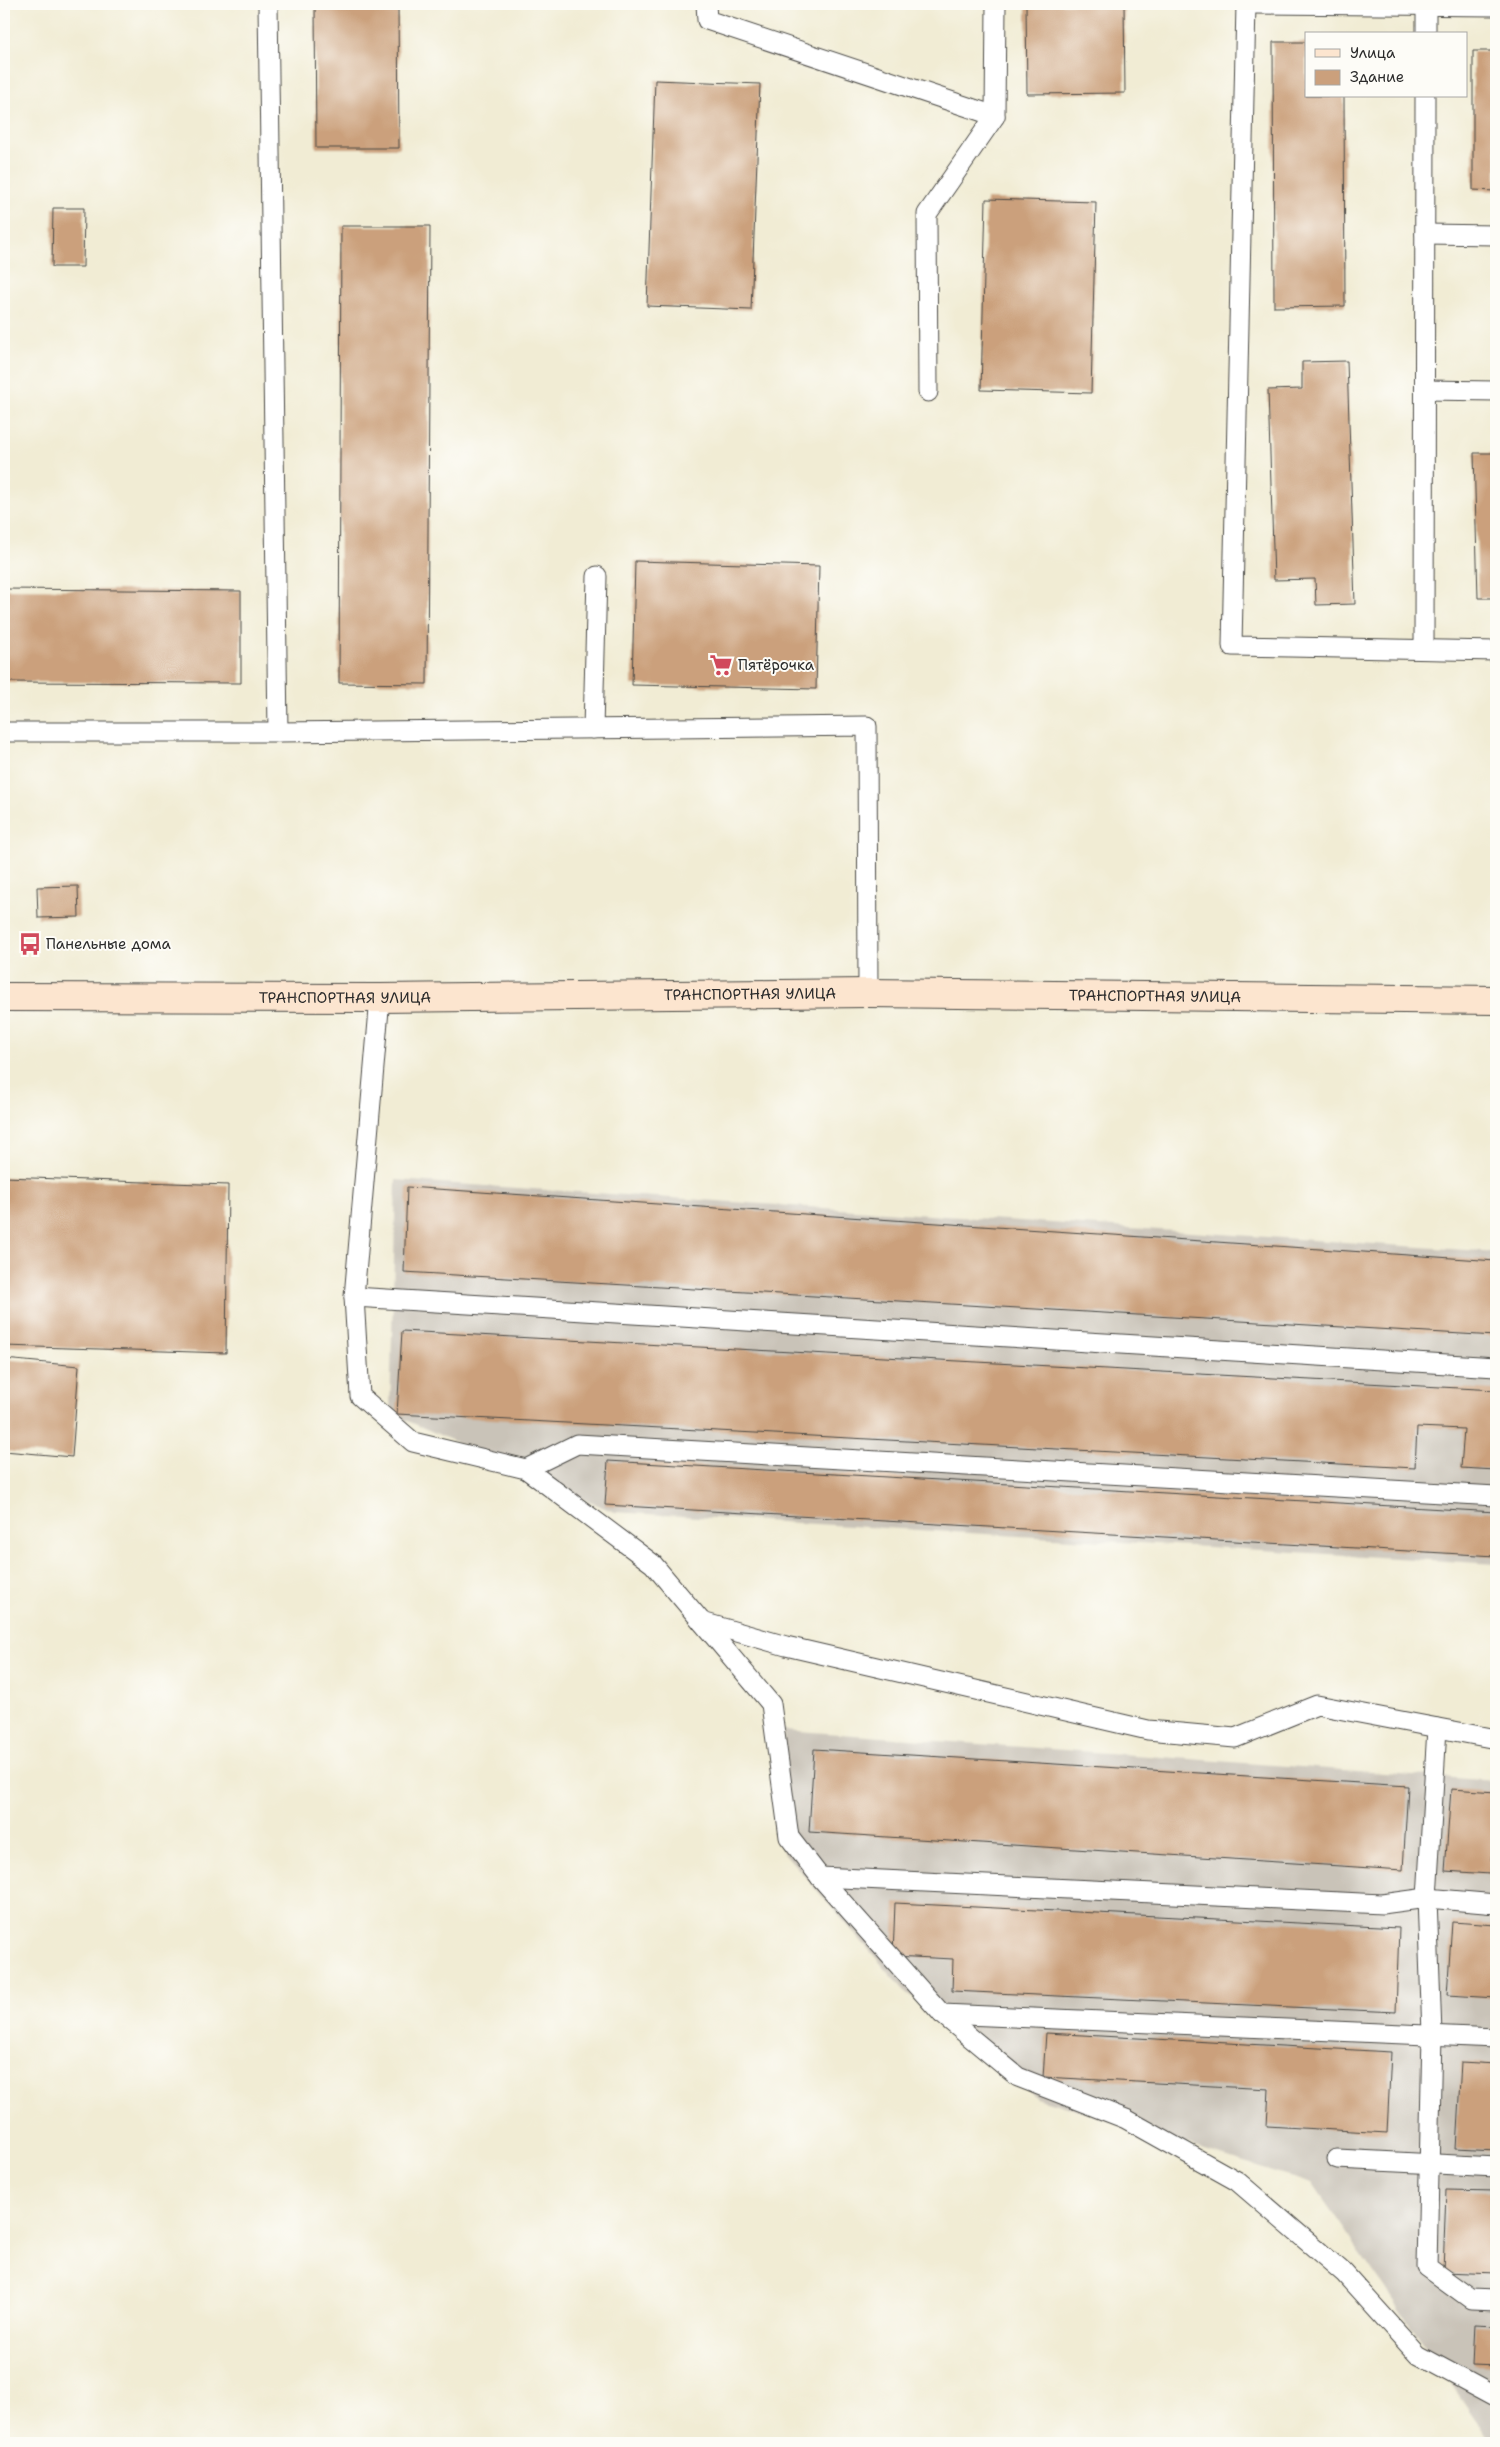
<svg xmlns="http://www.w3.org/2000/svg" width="1500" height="2447" font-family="'Shantell Sans',sans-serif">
	<rect width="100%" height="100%" fill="#fdfcf7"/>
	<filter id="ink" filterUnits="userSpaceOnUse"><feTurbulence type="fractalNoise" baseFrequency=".02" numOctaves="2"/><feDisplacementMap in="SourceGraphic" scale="10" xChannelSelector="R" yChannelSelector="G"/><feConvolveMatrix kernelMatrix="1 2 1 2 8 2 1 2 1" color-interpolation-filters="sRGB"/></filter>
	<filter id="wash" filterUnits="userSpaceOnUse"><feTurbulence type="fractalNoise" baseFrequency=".0096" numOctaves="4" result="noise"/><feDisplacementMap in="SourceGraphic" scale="20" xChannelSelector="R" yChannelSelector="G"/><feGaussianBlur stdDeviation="1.12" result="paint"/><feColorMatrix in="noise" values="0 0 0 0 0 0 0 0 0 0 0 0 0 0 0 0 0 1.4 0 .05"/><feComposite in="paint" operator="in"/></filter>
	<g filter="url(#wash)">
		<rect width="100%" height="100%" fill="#f1ecd4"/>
		<g fill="#c9c3b8">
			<path d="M396,1180L1496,1252V1564L614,1512L390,1413Z"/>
			<path d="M784,1730L1496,1781V2443H1492L1312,2183L1037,2098L904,1990L780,1848Z"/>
		</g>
		<g id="blocks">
			<g fill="#cba07c">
				<path d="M315,4H398L399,148H316Z"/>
				<path d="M1026,4H1124L1125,93L1027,94Z"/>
				<path d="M1273,42H1306V96H1344L1345,306L1274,307Z"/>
				<path d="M1473,51H1496V191L1473,190Z"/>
				<path d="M655,80L760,84L751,310L647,306Z"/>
				<path d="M986,199L1096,202L1091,393L981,390Z"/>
				<path d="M53,208H84L83,267H52Z"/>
				<path d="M341,226H430L427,684L339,683Z"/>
				<path d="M1347,361L1355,604L1316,605L1315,579L1274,580L1268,390L1302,389V362Z"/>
				<path d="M1474,453H1496V598H1478Z"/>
				<path d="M635,561L819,566L816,689L632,685Z"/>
				<path d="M5,589L241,591V683L4,682Z"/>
				<path d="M78,886L79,917L38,918L37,887Z"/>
				<path d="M4,1177L228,1185L226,1353L4,1346Z"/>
				<path d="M407,1187L1496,1261V1336L404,1272Z"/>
				<path d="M402,1331L1496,1390V1470L1461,1468L1464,1429L1417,1427L1415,1468L397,1414Z"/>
				<path d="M4,1359L79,1366L72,1457L4,1451Z"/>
				<path d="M608,1461L1496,1512V1556L605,1505Z"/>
				<path d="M814,1749L1408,1786L1403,1870L809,1832Z"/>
				<path d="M1451,1789L1496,1792V1836H1493L1490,1874L1445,1871Z"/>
				<path d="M895,1903L1399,1928L1396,2012L952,1991L953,1959L893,1956Z"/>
				<path d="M1452,1922L1496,1925V1998L1447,1995Z"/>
				<path d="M1046,2033L1391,2052L1387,2133L1267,2126L1269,2089L1043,2077Z"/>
				<path d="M1461,2062L1496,2064V2151L1456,2149Z"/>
				<path d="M1446,2190L1496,2191V2274L1443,2272Z"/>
				<path d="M1475,2325L1496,2326V2366L1473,2365Z"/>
			</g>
		</g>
	</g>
	<g filter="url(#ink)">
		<use href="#blocks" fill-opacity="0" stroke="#494844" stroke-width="1"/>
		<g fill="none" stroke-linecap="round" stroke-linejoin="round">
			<defs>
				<g id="lane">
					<path d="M706,4L707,20L995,116L996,4"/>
					<path d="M1246,4L1232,646L1496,651"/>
					<path d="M1253,4L1496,6"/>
					<path d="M1426,34V4"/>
					<path d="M1425,234L1496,235"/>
					<path d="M1425,390L1496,391"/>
					<path d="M928,392L927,214L995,116"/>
					<path d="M1424,649L1425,96"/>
					<path d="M593,729L597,576"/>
					<path d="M4,732H278L268,4"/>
					<path d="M278,732L867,726L868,993"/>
					<path d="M380,998L354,1297L360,1396L413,1442L526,1469L653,1564L771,1704L789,1837L820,1877L942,2014L1496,2038"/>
					<path d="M354,1297L1496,1367"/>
					<path d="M526,1469L577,1444L1496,1496"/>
					<path d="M702,1622L786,1646L1148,1730L1235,1738L1317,1705L1496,1739"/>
					<path d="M1437,1728L1427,1898L1432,2034L1427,2267L1471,2299L1496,2300"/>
					<path d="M820,1877L1382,1904L1427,1898L1496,1904"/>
					<path d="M942,2014L1018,2077L1126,2119L1237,2181L1344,2273L1418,2355L1496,2397"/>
					<path d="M1337,2159L1496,2167"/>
				</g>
				<g id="secondary">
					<path id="s1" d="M4,997L380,998L868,993L1496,1000"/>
				</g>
			</defs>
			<use href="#lane" stroke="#494844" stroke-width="21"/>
			<use href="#secondary" stroke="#494844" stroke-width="30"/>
			<use href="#lane" stroke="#fff" stroke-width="19"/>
			<use href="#secondary" stroke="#fce5cf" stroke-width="28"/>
		</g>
	</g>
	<defs>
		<symbol id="supermarket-bare" viewBox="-9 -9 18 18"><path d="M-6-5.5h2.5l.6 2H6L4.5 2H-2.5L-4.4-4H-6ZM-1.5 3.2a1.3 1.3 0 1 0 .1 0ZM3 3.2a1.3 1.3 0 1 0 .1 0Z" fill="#d1495b" stroke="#fdfcf7" stroke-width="2.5" paint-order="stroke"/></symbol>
		<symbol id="bus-bare" viewBox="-9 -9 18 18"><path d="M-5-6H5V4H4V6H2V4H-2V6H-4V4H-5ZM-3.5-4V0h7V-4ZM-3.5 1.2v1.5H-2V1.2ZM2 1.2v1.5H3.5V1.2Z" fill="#d1495b" stroke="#fdfcf7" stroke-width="2.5" paint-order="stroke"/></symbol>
	</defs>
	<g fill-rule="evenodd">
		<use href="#supermarket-bare" x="705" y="649" width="32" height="32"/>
		<use href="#bus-bare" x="14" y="928" width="32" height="32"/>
	</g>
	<g text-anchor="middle" stroke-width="4" stroke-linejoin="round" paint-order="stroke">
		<g font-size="15" fill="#2b2b2b" stroke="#fdfcf7" text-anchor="start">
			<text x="738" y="670">Пятёрочка</text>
			<text x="46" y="949">Панельные дома</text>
		</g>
		<g font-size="15" fill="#2b2b2b" stroke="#fdfcf7">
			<text dy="5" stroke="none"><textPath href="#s1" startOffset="746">ТРАНСПОРТНАЯ УЛИЦА</textPath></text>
			<text dy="5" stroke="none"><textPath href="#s1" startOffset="1151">ТРАНСПОРТНАЯ УЛИЦА</textPath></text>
			<text dy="5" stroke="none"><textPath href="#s1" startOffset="341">ТРАНСПОРТНАЯ УЛИЦА</textPath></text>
		</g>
	</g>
	<rect width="1500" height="2447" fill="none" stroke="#fdfcf7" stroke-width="20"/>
	<rect x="1305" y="32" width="162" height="65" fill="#fdfcf7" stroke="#a9a8a5"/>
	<rect x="1315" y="49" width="25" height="8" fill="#fce5cf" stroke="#a9a8a5"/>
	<text x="1350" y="58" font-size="15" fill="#2b2b2b">Улица</text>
	<rect x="1315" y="70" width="25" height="15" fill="#cba07c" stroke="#a9a8a5"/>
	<text x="1350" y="82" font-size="15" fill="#2b2b2b">Здание</text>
</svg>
